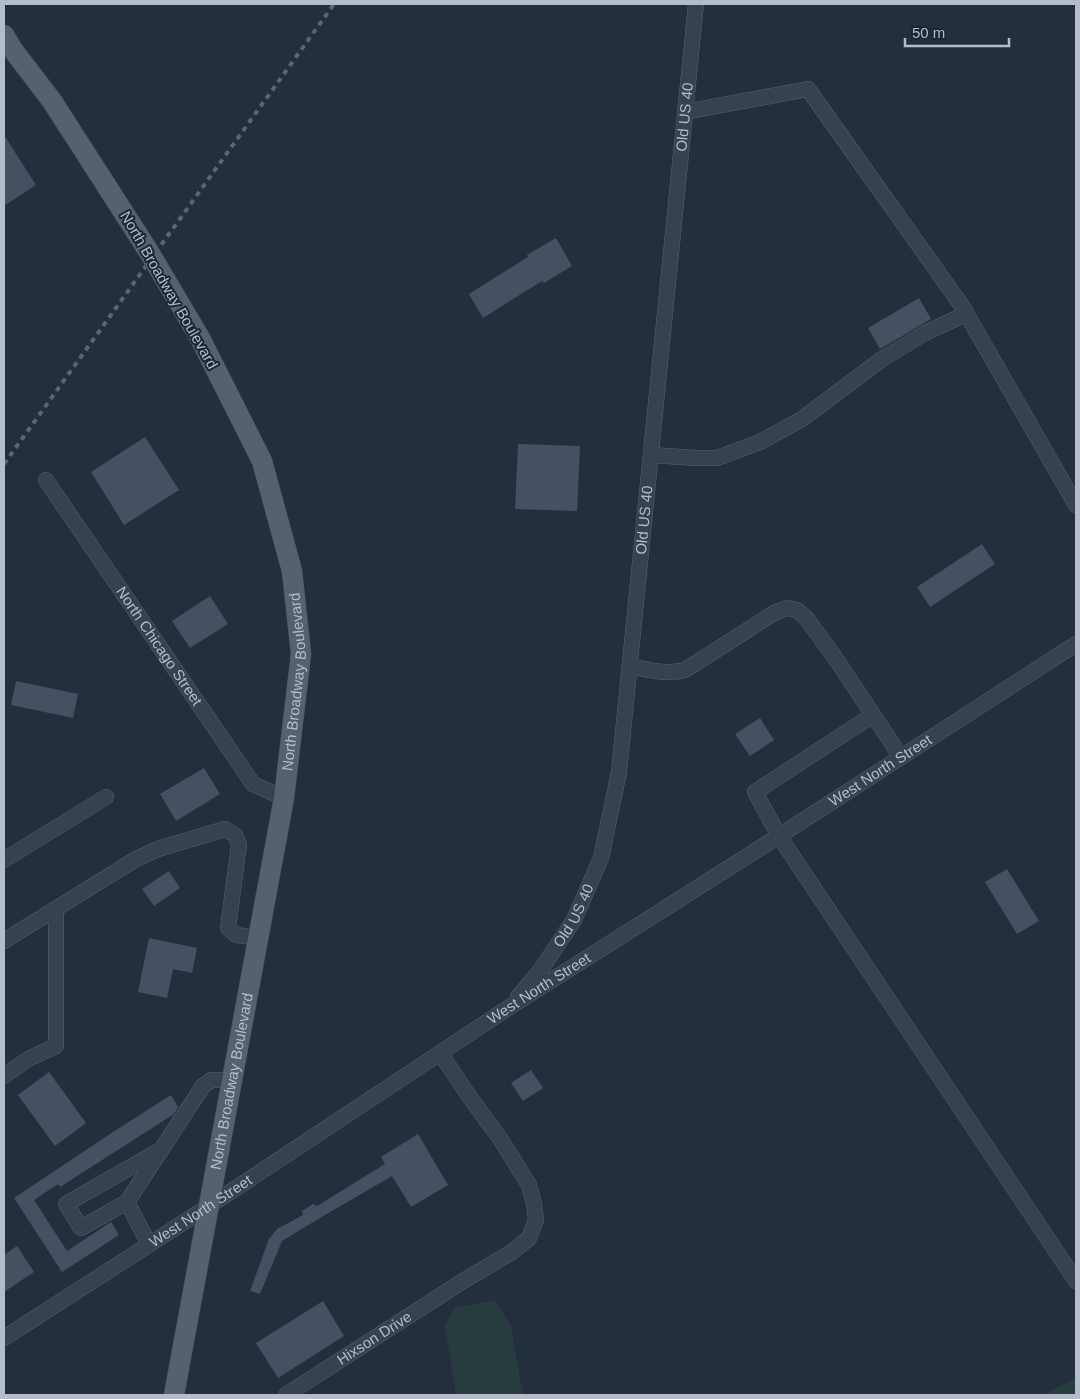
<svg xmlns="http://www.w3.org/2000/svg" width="1080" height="1399" font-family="Helvetica,sans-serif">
	<rect width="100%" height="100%" fill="#242f3e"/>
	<g fill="#263c3f">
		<path d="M495,1300L511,1326L523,1395H456L445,1325L454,1308Z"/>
		<path d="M1076,1378V1395H1027L1047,1393Z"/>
	</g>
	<g fill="#455162">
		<path d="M4,135L36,185L4,206Z"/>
		<path d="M556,238L572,266L544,283L542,281L483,318L469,294L528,257L527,255Z"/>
		<path d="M919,298L931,319L880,349L868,328Z"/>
		<path d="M145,437L179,490L124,525L91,472Z"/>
		<path d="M518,444L580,446L577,511L515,509Z"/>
		<path d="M982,544L995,564L930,607L917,587Z"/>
		<path d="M210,596L228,624L190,648L172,621Z"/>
		<path d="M16,681L78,694L73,718L11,705Z"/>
		<path d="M760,718L774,740L750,756L735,734Z"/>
		<path d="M204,768L220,794L176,821L160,794Z"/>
		<path d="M1007,869L1039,921L1017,934L985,882Z"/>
		<path d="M169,871L180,888L154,906L142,889Z"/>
		<path d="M149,938L197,948L192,973L173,969L167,998L138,992Z"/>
		<path d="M531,1070L543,1088L523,1101L511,1083Z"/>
		<path d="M49,1072L86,1123L55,1146L18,1095Z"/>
		<path d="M171,1095L178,1107L174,1114L60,1187L58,1184L34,1200L67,1251L111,1222L119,1235L62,1272L14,1198L113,1132Z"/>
		<path d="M418,1134L448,1185L411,1207L392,1176L320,1218L282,1241L260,1294L250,1291L269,1239L277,1229L303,1215L302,1211L313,1204L317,1206L385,1164L381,1157Z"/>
		<path d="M17,1246L34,1272L4,1292V1255Z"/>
		<path d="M323,1301L344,1336L278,1378L256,1343Z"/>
	</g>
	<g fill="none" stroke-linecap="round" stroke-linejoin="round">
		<defs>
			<g id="minor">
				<path d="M685,112L808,89L962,306L1076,505"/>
				<path d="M651,455L696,458H717L760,442L802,419L882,359L925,333L966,314"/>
				<path id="s1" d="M46,480L253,784L284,798"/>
				<path d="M630,666C649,670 666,675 685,670L774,613L787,608L797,610L807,619L838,662L901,757"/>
				<path d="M873,715L755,792L779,836L1076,1281"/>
				<path d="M4,860L106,797"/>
				<path d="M4,941L136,859L158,849L225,829L235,835L239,845L228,928L236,935L259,938"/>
				<path id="s2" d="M518,997L540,971L574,920L601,858L619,772L696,4"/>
				<path d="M4,1076L30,1058L56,1046V909"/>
				<path d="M127,1202L81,1228L66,1204L157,1152"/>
				<path d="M149,1244L127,1202L203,1086L211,1080H232"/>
				<path id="s3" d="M4,1338L209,1206L508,1008L779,836L1076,644"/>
				<path id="s4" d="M286,1395L463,1281L512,1252L529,1238L536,1220L534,1204L529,1185L501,1140L471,1099L440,1053"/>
			</g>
			<g id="major">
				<path d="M4,35L13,50L52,101"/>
				<path id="s5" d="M174,1395L284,798L301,654L292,571L262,461L200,338"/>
			</g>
		</defs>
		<use href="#minor" stroke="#565f6c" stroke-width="16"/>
		<use href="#major" stroke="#414a57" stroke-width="21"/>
		<use href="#minor" stroke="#38414e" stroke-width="15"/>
		<use href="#major" stroke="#56606e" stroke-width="20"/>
		<path stroke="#5a6575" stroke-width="4" stroke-dasharray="5 5" stroke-linecap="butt" d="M4,464L334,4"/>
		<defs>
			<path id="major-bridge" d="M52,101L149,252L200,338"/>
		</defs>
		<use href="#major-bridge" stroke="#414a57" stroke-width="21" stroke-linecap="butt"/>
		<use href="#major-bridge" stroke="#56606e" stroke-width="20"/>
	</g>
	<g text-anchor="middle" stroke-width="4" stroke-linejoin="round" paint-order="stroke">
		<g font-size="15" fill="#b4bcc9" stroke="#1d2633">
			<text dy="5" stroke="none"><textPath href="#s2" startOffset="909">Old US 40</textPath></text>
			<text transform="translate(169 290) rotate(60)" y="5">North Broadway Boulevard</text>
			<text dy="5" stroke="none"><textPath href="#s2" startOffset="504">Old US 40</textPath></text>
			<text dy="5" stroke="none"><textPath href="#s1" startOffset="201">North Chicago Street</textPath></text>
			<text dy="5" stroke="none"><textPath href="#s5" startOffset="724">North Broadway Boulevard</textPath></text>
			<text dy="5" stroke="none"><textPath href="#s3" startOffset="1044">West North Street</textPath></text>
			<text dy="5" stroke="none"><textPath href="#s2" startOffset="99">Old US 40</textPath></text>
			<text dy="5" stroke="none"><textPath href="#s3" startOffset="639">West North Street</textPath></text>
			<text dy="5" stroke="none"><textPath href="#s5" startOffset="319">North Broadway Boulevard</textPath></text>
			<text dy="5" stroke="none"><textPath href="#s3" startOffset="234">West North Street</textPath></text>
			<text dy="5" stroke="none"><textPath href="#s4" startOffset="105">Hixson Drive</textPath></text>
		</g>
	</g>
	<rect width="1080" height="1399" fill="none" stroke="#b4bcc9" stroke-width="10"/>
	<path d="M905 38v8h104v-8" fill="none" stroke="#b4bcc9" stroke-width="2.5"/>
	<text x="912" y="38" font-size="15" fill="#b4bcc9" stroke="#1d2633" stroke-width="4" paint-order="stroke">50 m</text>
</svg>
